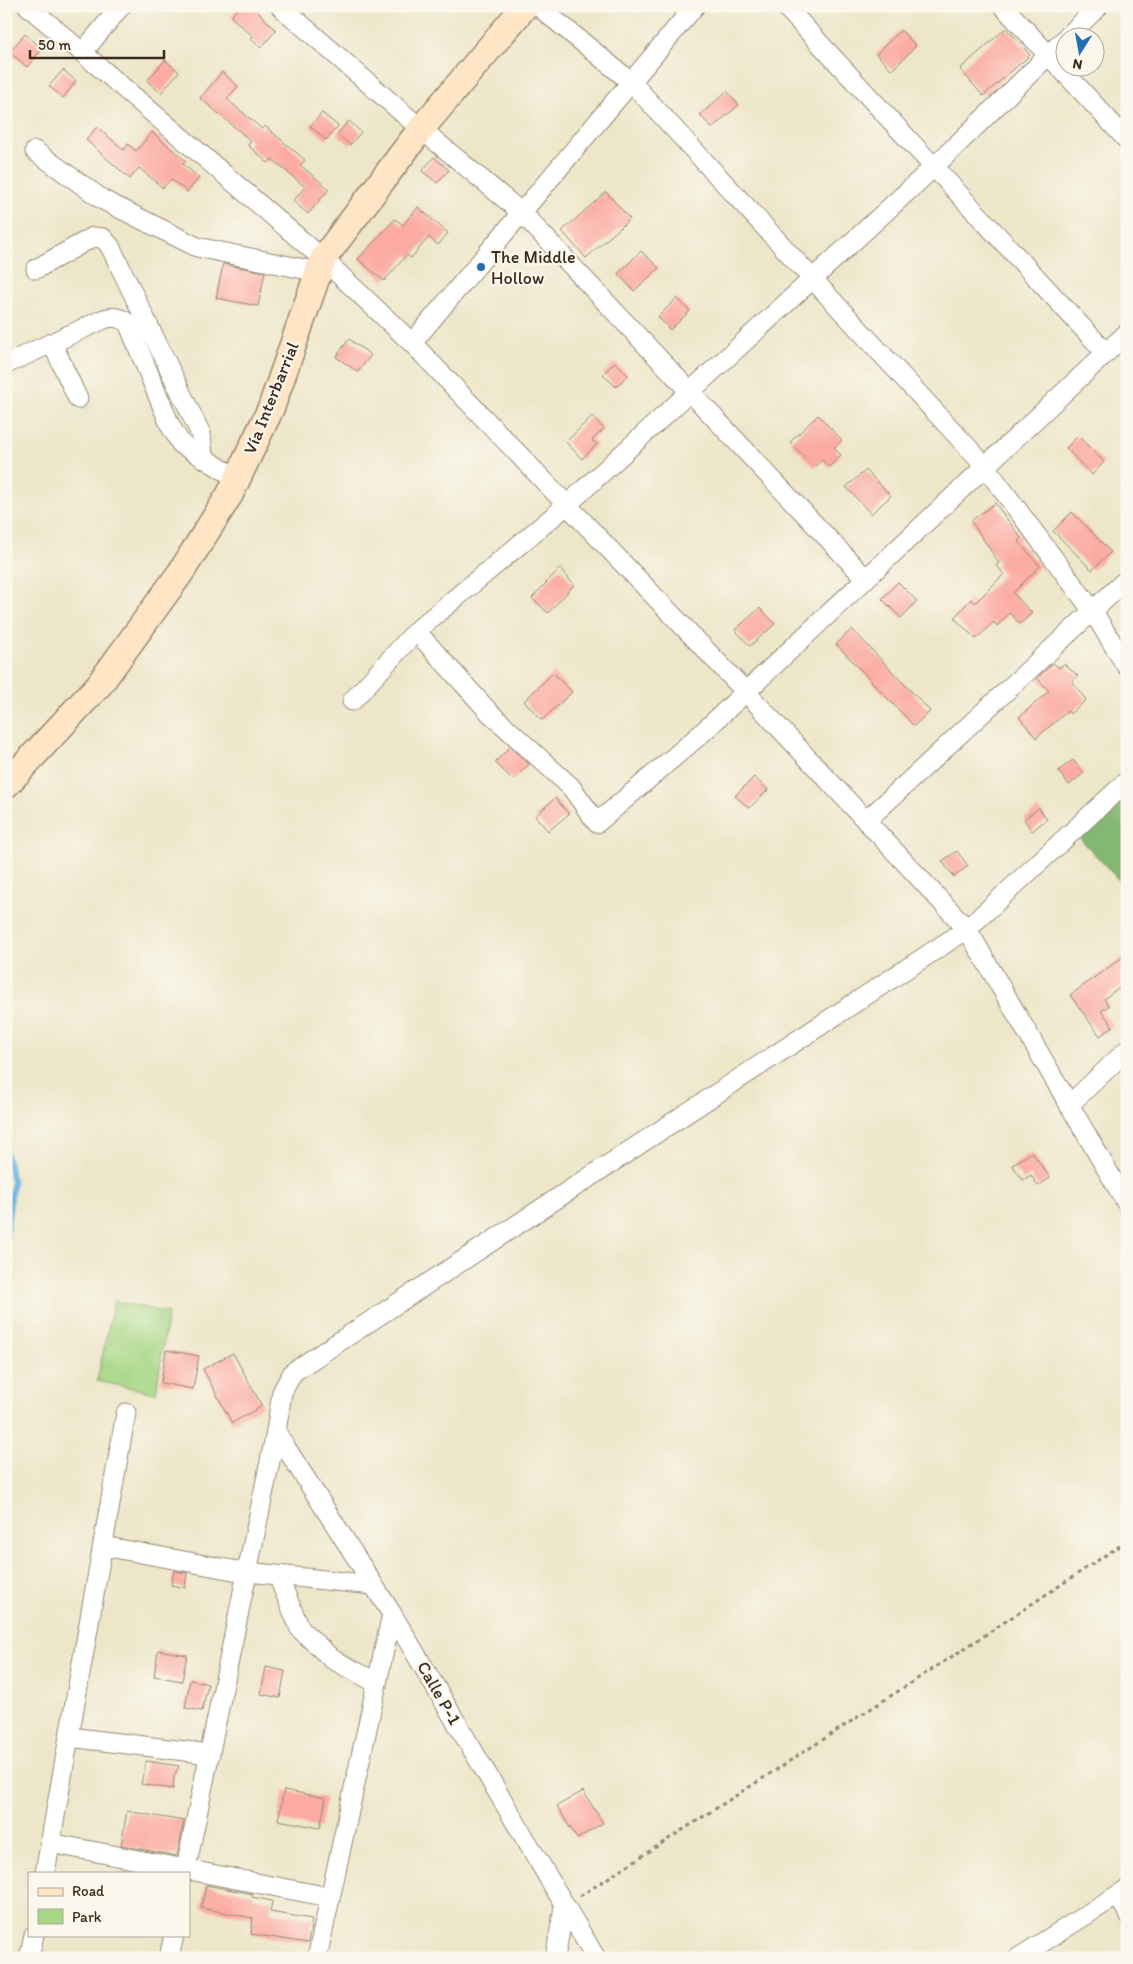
<svg xmlns="http://www.w3.org/2000/svg" width="1133" height="1964" font-family="Itim,sans-serif">
	<rect width="100%" height="100%" fill="#fbf7ec"/>
	<filter id="ink" filterUnits="userSpaceOnUse"><feTurbulence type="fractalNoise" baseFrequency=".02" numOctaves="2"/><feDisplacementMap in="SourceGraphic" scale="10" xChannelSelector="R" yChannelSelector="G"/><feConvolveMatrix kernelMatrix="1 2 1 2 8 2 1 2 1" color-interpolation-filters="sRGB"/></filter>
	<filter id="wash" filterUnits="userSpaceOnUse"><feTurbulence type="fractalNoise" baseFrequency=".0096" numOctaves="4" result="noise"/><feDisplacementMap in="SourceGraphic" scale="20" xChannelSelector="R" yChannelSelector="G"/><feGaussianBlur stdDeviation="1.12" result="paint"/><feColorMatrix in="noise" values="0 0 0 0 0 0 0 0 0 0 0 0 0 0 0 0 0 1.4 0 .05"/><feComposite in="paint" operator="in"/></filter>
	<g filter="url(#wash)">
		<rect width="100%" height="100%" fill="#ede6c9"/>
		<path fill="#a6d785" stroke="#708052" d="M114,1301L168,1313L156,1393L97,1381Z"/>
		<path fill="#84b872" stroke="#607148" d="M1120,791L1127,800V889L1077,835L1113,815Z"/>
		<g fill="none" stroke-linecap="round" stroke-linejoin="round">
			<path stroke="#67b4e1" stroke-width="5.5" d="M6,1151L13,1182L6,1241"/>
		</g>
		<g id="blocks">
			<g fill="#fbaba2">
				<path d="M239,6H252L276,30L261,48L251,39L253,36L231,17Z"/>
				<path d="M1006,28L1030,55L983,96L960,69Z"/>
				<path d="M901,30L916,46L892,70L876,54Z"/>
				<path d="M25,34L42,49L27,67L9,52Z"/>
				<path d="M165,60L179,72L161,93L147,81Z"/>
				<path d="M63,70L76,81L63,98L49,86Z"/>
				<path d="M222,72L238,86L227,99L262,129L265,126L305,160L300,165L329,189L308,214L293,201L305,187L272,159L268,163L248,145L251,141L200,98Z"/>
				<path d="M727,91L739,105L712,128L700,115Z"/>
				<path d="M322,113L338,126L326,140L310,126Z"/>
				<path d="M349,121L361,132L350,145L337,134Z"/>
				<path d="M97,127L124,150L128,144L136,151L152,132L186,161L183,164L199,178L187,192L171,179L163,188L139,168L130,179L86,140Z"/>
				<path d="M434,157L449,170L437,183L422,171Z"/>
				<path d="M606,192L630,219L586,258L562,231Z"/>
				<path d="M418,207L448,233L438,245L429,237L411,258L407,255L384,281L358,259L395,219L403,225Z"/>
				<path d="M641,251L659,268L634,291L618,274Z"/>
				<path d="M223,264L265,272L258,306L216,298Z"/>
				<path d="M677,298L690,311L670,330L658,317Z"/>
				<path d="M349,339L371,355L358,372L336,357Z"/>
				<path d="M615,362L628,375L616,387L603,374Z"/>
				<path d="M818,415L842,440L834,448L841,455L829,467L822,460L814,467L790,442Z"/>
				<path d="M592,416L604,429L592,440L597,444L582,459L566,442Z"/>
				<path d="M1078,436L1104,462L1092,475L1066,448Z"/>
				<path d="M866,470L891,496L871,514L846,487Z"/>
				<path d="M995,503L1021,538L1018,541L1040,566L1013,593L1032,613L1020,624L1010,613L997,626L994,622L976,639L954,618L971,599L975,603L1004,574L996,565L999,563L971,521Z"/>
				<path d="M1072,512L1111,552L1092,570L1053,531Z"/>
				<path d="M560,568L574,585L548,613L532,598Z"/>
				<path d="M898,582L917,601L901,618L882,599Z"/>
				<path d="M760,608L775,624L750,646L735,630Z"/>
				<path d="M852,629L930,711L914,726L836,644Z"/>
				<path d="M1053,663L1059,668L1064,664L1078,676L1072,681L1086,700L1070,714L1068,711L1036,738L1019,717L1049,691L1037,678Z"/>
				<path d="M553,673L572,692L542,720L524,701Z"/>
				<path d="M510,747L529,764L513,780L495,762Z"/>
				<path d="M1073,760L1084,773L1069,785L1058,771Z"/>
				<path d="M754,777L768,790L749,808L735,796Z"/>
				<path d="M555,798L569,814L548,831L535,816Z"/>
				<path d="M1039,808L1047,819L1032,831L1024,819Z"/>
				<path d="M957,851L968,866L954,877L942,861Z"/>
				<path d="M1127,954V981L1104,999L1109,1006L1101,1011L1113,1026L1100,1036L1070,995Z"/>
				<path d="M1032,1152L1050,1178L1038,1186L1031,1175L1023,1180L1012,1165Z"/>
				<path d="M166,1350L199,1356L193,1389L161,1383Z"/>
				<path d="M233,1353L262,1406L232,1423L203,1369Z"/>
				<path d="M174,1571L187,1573L185,1588L171,1585Z"/>
				<path d="M158,1650L187,1655L182,1681L154,1676Z"/>
				<path d="M266,1667L285,1671L280,1698L261,1694Z"/>
				<path d="M190,1680L208,1684L202,1711L185,1708Z"/>
				<path d="M146,1761L179,1766L174,1776L173,1789L141,1784Z"/>
				<path d="M284,1790L326,1798L320,1828L278,1820Z"/>
				<path d="M583,1791L603,1823L577,1839L557,1806Z"/>
				<path d="M127,1811L184,1821L177,1856L121,1845Z"/>
				<path d="M206,1885L253,1894L252,1897L272,1901L270,1912L312,1919L308,1943L251,1934L253,1918L201,1908Z"/>
			</g>
		</g>
	</g>
	<g filter="url(#ink)">
		<use href="#blocks" fill-opacity="0" stroke="#948874" stroke-width="1"/>
		<g fill="none" stroke-linecap="round" stroke-linejoin="round">
			<defs>
				<path id="lane" d="M1113,1898L1127,1920"/>
				<g id="street">
					<path d="M28,6L323,259L412,343L745,691L967,929L1127,1204"/>
					<path d="M280,6L421,129L522,213L865,578"/>
					<path d="M538,6L631,82L984,465L1092,610L1127,667"/>
					<path d="M785,6L1106,353"/>
					<path d="M1003,6L1127,140"/>
					<path d="M1066,38L935,166L567,505L416,631L490,713L571,787L597,823L702,733L1127,333"/>
					<path d="M1066,38L1099,6"/>
					<path d="M83,52L121,6"/>
					<path d="M35,151L103,200L197,247L318,272"/>
					<path d="M36,269L93,237L103,238L110,246L201,434L203,458"/>
					<path d="M52,343L78,399"/>
					<path d="M412,343L695,6"/>
					<path d="M6,364L104,319C113,316 120,317 128,323L170,425L181,444L238,479"/>
					<path d="M352,701L416,631"/>
					<path d="M866,821L1127,579"/>
					<path d="M1069,1105L1127,1050"/>
					<path d="M276,1432L392,1614L596,1958"/>
					<path d="M103,1546L238,1571L373,1585"/>
					<path d="M278,1576L300,1629L332,1659L377,1683"/>
					<path d="M69,1737L210,1754"/>
					<path d="M50,1843L329,1897"/>
					<path d="M45,1873L126,1413"/>
					<path d="M185,1873L276,1432L282,1392L293,1372L967,929L1127,781"/>
					<path d="M29,1958L34,1935"/>
					<path d="M169,1958L174,1935"/>
					<path d="M317,1958L392,1614"/>
					<path d="M555,1958L564,1907"/>
					<path d="M1018,1958L1127,1889"/>
				</g>
				<path id="secondary" d="M6,785L99,685L181,572L230,494L271,408L323,259L421,129L525,6"/>
			</defs>
			<use href="#lane" stroke="#948874" stroke-width="11"/>
			<use href="#street" stroke="#948874" stroke-width="21"/>
			<use href="#secondary" stroke="#948874" stroke-width="29"/>
			<path stroke="#948874" stroke-width="3" stroke-dasharray="4 4" stroke-linecap="butt" d="M580,1896L976,1641L1127,1541"/>
			<use href="#lane" stroke="#fff" stroke-width="9"/>
			<use href="#street" stroke="#fff" stroke-width="19"/>
			<use href="#secondary" stroke="#fee5c5" stroke-width="26"/>
		</g>
	</g>
	<circle fill="#1f6fb2" stroke="#fbf7ec" stroke-width="2" cx="481" cy="267" r="5"/>
	<g text-anchor="middle" stroke-width="4.5" stroke-linejoin="round" paint-order="stroke">
		<g font-size="18" fill="#3b2a1e" stroke="#fbf7ec" text-anchor="start">
			<text x="491" y="263">The Middle<tspan x="491" dy="21">Hollow</tspan></text>
		</g>
		<g font-size="18" fill="#3b2a1e" stroke="#fbf7ec">
			<text transform="translate(271 398) rotate(-68)" y="6">Vía Interbarrial</text>
			<text transform="translate(439 1693) rotate(60)" y="6">Calle P-1</text>
		</g>
	</g>
	<rect width="1133" height="1964" fill="none" stroke="#fbf7ec" stroke-width="25"/>
	<rect x="28" y="1872" width="162" height="65" fill="#fbf7ec" stroke="#aea59a"/>
	<rect x="38" y="1888" width="25" height="8" fill="#fee5c5" stroke="#aea59a"/>
	<text x="72" y="1896" font-size="15" fill="#3b2a1e">Road</text>
	<rect x="38" y="1909" width="25" height="15" fill="#a6d785" stroke="#aea59a"/>
	<text x="72" y="1922" font-size="15" fill="#3b2a1e">Park</text>
	<g transform="translate(1080 52) rotate(191)"><circle r="24" fill="#fbf7ec" stroke="#aea59a"/>
	<path d="M0-4L9 19L0 12L-9 19Z" fill="#1f6fb2"/>
	<text y="-8" font-size="14" font-weight="bold" text-anchor="middle" fill="#3b2a1e">N</text>
	</g>
	<path d="M30 50v8h134v-8" fill="none" stroke="#3b2a1e" stroke-width="2.5"/>
	<text x="38" y="50" font-size="15" fill="#3b2a1e" stroke="#fbf7ec" stroke-width="4" paint-order="stroke">50 m</text>
</svg>
